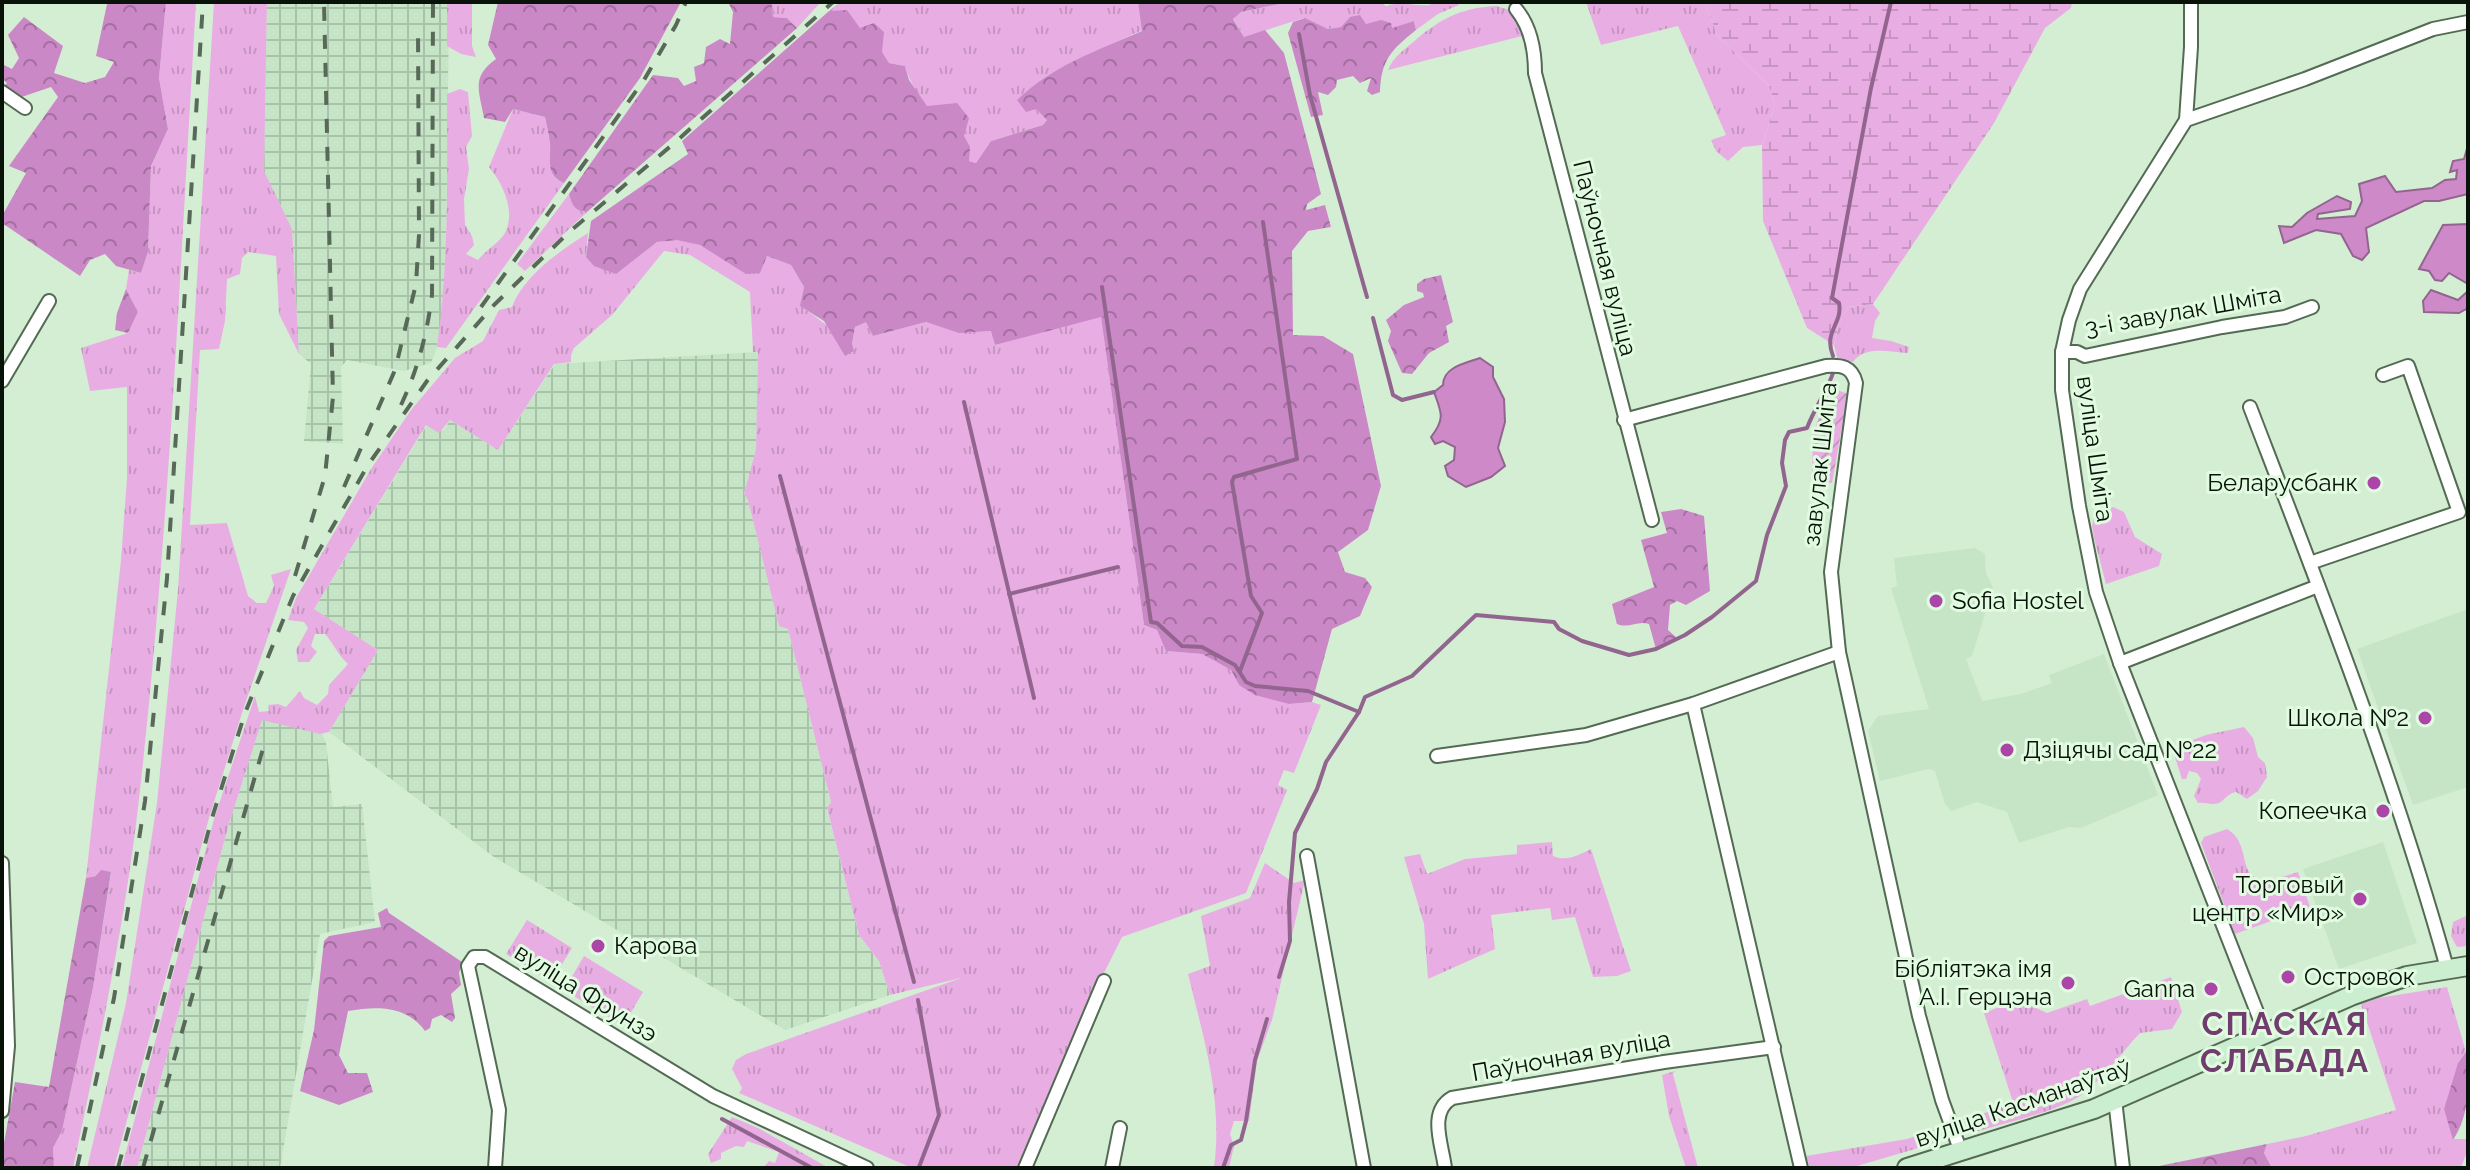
<svg xmlns="http://www.w3.org/2000/svg" width="2470" height="1170" font-family="Raleway,sans-serif">
	<defs>
		<pattern id="industrial-grid" width="8" height="8" patternUnits="userSpaceOnUse" patternTransform="scale(2)"><rect width="8" height="8" fill="#c5e5c6"/><path d="M0 4h8M4 0v8" fill="none" stroke="#a8c3a9"/></pattern>
		<pattern id="grass-tufts" width="24" height="20" patternUnits="userSpaceOnUse" patternTransform="scale(2)"><rect width="24" height="20" fill="#e8aee3"/><path d="M3 7l-1-3M5 7V3M7 7l1-3M15 17l-1-3M17 17v-4M19 17l1-3" fill="none" stroke="#c695c1"/></pattern>
		<pattern id="forest-crowns" width="20" height="18" patternUnits="userSpaceOnUse" patternTransform="scale(2)"><rect width="20" height="18" fill="#cb88c7"/><path d="M2 6a3 3 0 1 1 6 0M12 15a3 3 0 1 1 6 0" fill="none" stroke="#a36ea0"/></pattern>
		<pattern id="wetland-marsh" width="20" height="14" patternUnits="userSpaceOnUse" patternTransform="scale(2)"><rect width="20" height="14" fill="#e8aee3"/><path d="M1 5h8M5 5V1M11 12h8M15 12V8" fill="none" stroke="#c695c1"/></pattern>
		<pattern id="garden-furrows" width="10" height="10" patternUnits="userSpaceOnUse" patternTransform="scale(2)"><rect width="10" height="10" fill="#e8aee3"/><path d="M-1 1l2-2M0 10L10 0M9 11l2-2" fill="none" stroke="#c695c1"/></pattern>
	</defs>
	<rect width="100%" height="100%" fill="#d4eed4"/>
	<g fill="#c5e5c6">
		<path d="M1975,548L1985,554L1986,573L1993,588L1972,656L1966,659L1982,701L2021,694L2052,683L2049,675L2104,654L2158,795L2081,828L2069,827L2019,843L2007,812L1977,802L1951,811L1945,804L1935,771L1929,769L1880,781L1868,731L1878,716L1929,709L1891,588L1897,586L1894,558Z"/>
		<path d="M2468,609V787L2413,805L2357,649Z"/>
		<path d="M2383,842L2417,943L2339,969L2303,869Z"/>
	</g>
	<g fill="url(#industrial-grid)">
		<path d="M267,2H447L449,14L446,252L445,295L437,347L431,363L404,371L347,360L341,367L343,444L304,441L311,364L299,354L292,229L264,172Z"/>
		<path d="M758,352L756,449L744,494L748,500L779,626L788,629L831,802L827,809L859,935L879,961L890,995L785,1030L494,857L329,732L378,650L314,609L427,425L444,430L450,420L498,450L555,364Z"/>
		<path d="M262,719L322,734L326,743L333,807L362,804L375,922L320,934L280,1168H137L228,827Z"/>
	</g>
	<g fill="url(#grass-tufts)">
		<path d="M166,2H196C180,268 169,534 139,799C125,923 99,1046 73,1168H54L53,1148L62,1131L93,988L111,873L86,878L121,560L127,478V387L90,391L81,348L128,333L138,312L126,289L129,270L141,273L148,252L151,166L168,129L159,78Z"/>
		<path d="M214,2H267L264,171L292,229L299,354L279,314L276,256L248,252L242,258L240,274L227,279L225,321L219,349L200,350L190,525L227,523L248,596L257,603H266L274,586L271,575L291,569L242,713L209,818L114,1168H87L126,1003L157,803L178,590Z"/>
		<path d="M447,2H472V46L476,57L461,54L447,46Z"/>
		<path d="M772,2H821L797,28L787,18L773,17Z"/>
		<path d="M840,2H1138L1143,30L1082,57L1036,109L1047,120L1043,125L991,141L976,163L969,161C947,132 915,101 905,66L889,63L860,28L829,11Z"/>
		<path d="M1289,2H1380L1386,6C1405,0 1413,7 1430,5L1432,2H1456L1459,5L1438,14L1416,30L1414,21L1392,29L1366,24L1350,17L1341,27L1328,29L1304,18L1244,37L1233,18L1241,12Z"/>
		<path d="M1586,2H1705L1717,35L1769,86L1775,105L1762,145L1743,147L1728,161L1716,151L1711,140L1726,135L1678,26L1601,45Z"/>
		<path d="M1496,6L1513,11L1526,35L1388,70C1393,58 1402,51 1412,43C1440,19 1459,8 1496,6Z"/>
		<path d="M460,89L468,92L472,136L466,147L469,169L464,199L465,225L472,236L474,245L466,254L478,260C485,251 500,242 505,233C516,211 503,184 489,167L513,109L545,117C547,126 549,135 550,144C551,161 545,175 564,183L446,348L437,347C449,263 447,179 447,94Z"/>
		<path d="M569,194C572,205 574,211 587,212L525,271L517,264Z"/>
		<path d="M588,233L586,257L615,274L657,242L677,239L700,245L721,256H767L791,265L804,287L801,306L852,344L855,327L866,321L873,336L926,322L959,332L992,331L995,345L1101,316L1144,625L1157,630L1167,651L1202,654L1231,670L1239,685L1289,704L1312,702L1321,705L1294,773L1284,770L1278,785L1287,790L1246,893L1122,937L1093,995L1020,1168H912L739,1093L742,1088L732,1069L736,1060L746,1054L961,978L890,995L879,961L859,935L827,808L831,802L788,629L779,626L748,500L744,494L756,449L758,352H753L750,292L690,255L664,251L612,315L574,348L571,355V362L554,364L498,450L450,420L439,433L426,425L314,609L378,650L329,732L320,734L262,720L228,827L137,1168L122,1167L214,819L255,696L259,712L269,711L268,705L278,704L286,707L300,691L304,698L317,705L328,694L329,685L348,664C338,655 334,644 325,634H315L311,646L317,652L309,662H298L296,650L308,628L304,622L288,620L296,598L371,469L411,410L455,358L483,341L499,310L512,307C524,275 560,251 588,233Z"/>
		<path d="M1873,304L1880,313L1875,321L1872,338L1891,341L1909,347L1908,353C1889,352 1865,345 1853,362L1838,361L1834,345L1838,326L1848,307Z"/>
		<path d="M2113,507L2124,512L2135,537L2162,554L2159,566L2106,584L2094,538L2092,526L2095,515Z"/>
		<path d="M2244,727L2253,738L2258,757L2265,763L2267,777L2258,791L2247,799L2236,792C2228,794 2228,796 2222,801C2214,807 2207,802 2198,803L2194,796L2201,779L2197,773L2189,771L2186,779H2182L2172,748L2206,735Z"/>
		<path d="M2227,829C2259,847 2224,898 2298,872L2310,907L2235,934L2201,843L2204,837Z"/>
		<path d="M1552,842L1553,856C1566,862 1579,855 1591,849L1631,971L1617,976L1593,977L1575,917L1552,920L1550,908L1491,915L1495,949L1428,979L1424,924L1404,857L1420,854L1427,874L1465,859L1517,854V845Z"/>
		<path d="M1265,863L1294,883L1305,880L1272,1020L1257,1061L1249,1121H1234L1230,1134L1234,1146L1229,1168H1214C1223,1099 1204,1040 1188,974L1210,966L1201,916L1250,898Z"/>
		<path d="M2468,915V946L2457,947L2451,936L2453,922Z"/>
		<path d="M527,920L572,948L551,982L506,954Z"/>
		<path d="M584,956L643,992L623,1026L564,990Z"/>
		<path d="M2171,977L2182,1012L2172,1029L2140,1033C2121,1053 2106,1076 2084,1093C2060,1112 2002,1123 1972,1133L1967,1131L1962,1118H1972L2013,1102L1984,1013C2015,1001 2016,998 2047,1013L2087,999L2090,1006Z"/>
		<path d="M2447,987L2466,1052L2458,1063L2453,1139H2468V1149L2461,1168H2272L2264,1153L2267,1144L2306,1136L2396,1110L2361,1004L2378,998Z"/>
		<path d="M1675,1071L1673,1074L1698,1168H1686L1669,1116L1662,1075Z"/>
		<path d="M732,1117L758,1128L829,1168H763L769,1161L775,1163L779,1152L747,1141L744,1147L736,1146L721,1153V1159L711,1163L708,1154Z"/>
		<path d="M1944,1126V1138L1939,1142L1850,1168H1810L1806,1156L1907,1139Z"/>
	</g>
	<g fill="url(#forest-crowns)">
		<path d="M113,2H166L159,78L168,129L151,166L148,252L141,273L116,266L105,254L90,260L80,276L2,223V216L26,173L9,166L58,97L51,87L4,103L2,101V88L7,83L2,78V64L12,69L19,58L8,35L24,17L63,46L54,73L85,83L105,77L114,62L96,56L107,4Z"/>
		<path d="M498,2H681L640,78L564,183C545,175 551,161 550,144C549,135 547,126 545,117L513,109L505,122L484,118C479,90 471,77 496,59L488,45Z"/>
		<path d="M728,2H772L773,17L787,18L797,28L587,212C574,211 572,205 569,194L653,75L678,78L684,86L696,81L694,67L704,63L706,47L720,39L730,44L733,12Z"/>
		<path d="M1138,2H1289L1241,12L1233,19L1244,37L1265,30L1284,53L1321,194L1307,204L1306,210L1325,205L1331,227L1308,231L1292,251L1293,335L1323,336L1353,354L1381,486L1368,530L1338,552L1345,572L1365,578L1372,587L1360,616L1332,629L1312,702L1289,704L1255,695L1239,685L1231,670L1202,654L1166,651L1157,630L1144,625L1101,317L995,345L991,331L959,333L926,322L873,336L866,322L855,327L852,344L854,351L845,356L824,321L800,306L804,287L791,265L767,256L760,273L746,274L700,245L677,240L657,242L616,274L594,266L586,257L591,221L688,154L682,141L829,11L847,10L860,28L874,23L884,32L882,52L889,63L905,66L909,80L927,106L957,103L969,118L964,136L970,147L969,161L976,163L991,141L1043,125L1047,120L1036,109L1026,112L1017,100C1054,65 1096,51 1142,31Z"/>
		<path d="M1360,15L1366,24L1381,20L1391,23L1392,28L1414,21L1416,30C1391,50 1381,60 1380,92L1372,95L1367,91L1371,78L1360,83L1353,76L1337,80L1336,87L1328,95L1318,92L1323,115L1311,117L1288,33L1293,22L1305,18L1328,29L1341,27L1350,17Z"/>
		<path d="M1441,275L1453,322L1446,326L1449,342L1429,353L1412,374L1402,373L1388,341L1391,331L1386,320L1404,305L1424,297L1423,293L1417,291V284L1424,279Z"/>
		<path d="M126,289L138,312L128,333L115,330L117,313Z"/>
		<path d="M1681,509L1704,516L1710,591L1686,605L1677,601L1670,605L1668,630L1678,639L1656,649L1649,624C1638,620 1629,629 1617,624L1612,604L1654,587L1641,540L1667,533L1661,512Z"/>
		<path d="M101,870L111,872L93,988L62,1131L53,1148L54,1168H2V1154L15,1082L49,1087L86,878L96,876Z"/>
		<path d="M387,908L389,913L462,962L459,973L461,985L451,994L455,1018L452,1022L441,1015L432,1019L430,1028L425,1031C406,1005 377,1006 348,1011L339,1055L348,1073H367L373,1092L339,1105L300,1091L314,1030L324,941L329,936L381,927L378,913Z"/>
		<path d="M2466,1052L2468,1058C2468,1089 2470,1114 2453,1140L2444,1109L2458,1063Z"/>
		<path d="M2267,1144L2264,1153L2272,1168H2149Z"/>
	</g>
	<path fill="url(#wetland-marsh)" d="M1705,2H2072L2071,8L2045,28L1994,123L1873,304L1848,307L1838,326L1834,345L1807,328L1763,221L1762,145L1775,105L1769,86L1717,35Z"/>
	<path fill="url(#garden-furrows)" d="M1830,387L1848,394L1832,483L1812,481L1813,434Z"/>
	<g fill="#cd89c8" stroke="#92658f" stroke-width="2">
		<path d="M2468,145V194L2439,201H2424L2366,228L2369,252L2362,260L2353,256L2341,234L2316,230L2284,243L2279,226L2292,227L2307,213L2337,196L2351,202L2350,209L2318,214L2317,219L2355,216L2362,201L2359,184L2385,176L2396,192L2432,188L2445,180L2456,179L2457,170L2450,172L2453,161L2464,159Z"/>
		<path d="M2468,224V284L2449,273L2442,281L2435,280L2429,271L2419,269L2443,225Z"/>
		<path d="M2431,290L2458,300L2468,291V308L2459,313L2424,312L2423,301Z"/>
		<path d="M1480,358L1493,367V377L1504,399L1505,422L1498,448L1505,466L1491,477L1466,487L1448,476L1445,466L1454,460L1455,447L1443,441L1435,444L1431,437C1446,418 1441,412 1434,392L1443,385C1443,367 1466,363 1480,358Z"/>
	</g>
	<g fill="none" stroke-linecap="round" stroke-linejoin="round">
		<g stroke="#92658f" stroke-width="4">
			<path d="M1299,34L1310,95L1367,297"/>
			<path d="M1102,287L1151,622L1157,623L1182,646L1202,647L1235,665L1246,682L1255,686L1308,691L1359,712"/>
			<path d="M1373,318L1393,395L1402,400L1434,392"/>
			<path d="M1833,356C1823,331 1843,324 1839,303L1832,298L1871,88L1891,2"/>
			<path d="M964,402L1034,698"/>
			<path d="M780,476L914,982"/>
			<path d="M1009,594L1118,567"/>
			<path d="M1240,671L1262,613L1251,596L1232,482L1234,477L1297,459L1263,222"/>
			<path d="M1279,977L1290,941L1289,902L1295,833L1317,789L1326,762L1359,712L1365,697L1412,676L1476,615L1554,622L1559,629L1582,641L1629,655L1656,649L1685,635L1712,617L1756,581L1767,535L1786,486L1782,463L1785,440L1789,432L1807,428C1814,409 1828,389 1833,373"/>
			<path d="M918,1000L939,1115L919,1167"/>
			<path d="M722,1119L812,1168"/>
			<path d="M1223,1168L1231,1145L1241,1140L1246,1121L1255,1060L1267,1019"/>
		</g>
		<defs>
			<g id="minor">
				<path d="M1516,9C1531,27 1535,49 1535,73L1652,520"/>
				<path d="M2,92L25,108"/>
				<path d="M2186,120L2191,47V2"/>
				<path d="M2062,352H2077L2085,356L2222,327L2285,317L2312,307"/>
				<path d="M2,381L49,301"/>
				<path d="M2250,407C2321,592 2394,777 2447,968"/>
				<path d="M1624,420L1826,366C1841,365 1852,366 1856,383L1831,572L1839,652L1919,1016L1942,1100L1961,1152"/>
				<path d="M2310,563L2459,512L2408,366L2383,375"/>
				<path d="M2120,663L2318,586"/>
				<path d="M1693,704L1801,1168"/>
				<path d="M1437,756L1586,735L1693,704L1839,652"/>
				<path d="M1307,856L1364,1168"/>
				<path d="M2,863L8,1046L2,1111"/>
				<path d="M2266,1035L2120,663L2096,592L2079,506L2062,390V352L2069,320L2080,289L2186,120L2305,79L2433,29L2468,22"/>
				<path d="M2115,1100L2123,1168"/>
				<path d="M495,1168L499,1110L468,966L474,957H485L713,1096L867,1168"/>
				<path d="M1025,1168L1104,981"/>
				<path d="M1112,1168L1120,1128"/>
				<path d="M1445,1168C1442,1144 1428,1112 1452,1098L1664,1062L1774,1047"/>
			</g>
			<path id="secondary" d="M1907,1168L2094,1109L2353,995L2407,976L2468,966"/>
		</defs>
		<use href="#minor" stroke="#536a53" stroke-width="16"/>
		<use href="#secondary" stroke="#536a53" stroke-width="22"/>
		<use href="#minor" stroke="#fff" stroke-width="12"/>
		<use href="#secondary" stroke="#cceed0" stroke-width="18"/>
		<g stroke="#596959" stroke-width="4" stroke-dasharray="14 14" stroke-linecap="butt">
			<path d="M481,307L644,80L676,25L686,2"/>
			<path d="M401,405C418,369 427,334 432,295L433,2"/>
			<path d="M344,487L395,370L416,284L419,235L418,28"/>
			<path d="M295,576L325,476L333,397L324,2"/>
			<path d="M77,1168L114,998L145,801L167,578L203,2"/>
			<path d="M118,1168L212,818L245,713L293,596L368,465L427,381L494,305L568,233L672,145L833,2"/>
			<path d="M143,1168L266,738"/>
		</g>
	</g>
	<g fill="#ac45a8" stroke="#e1fbe1" stroke-width="3">
		<circle cx="2374" cy="483" r="8"/>
		<circle cx="1936" cy="601" r="8"/>
		<circle cx="2425" cy="718" r="8"/>
		<circle cx="2007" cy="750" r="8"/>
		<circle cx="2383" cy="811" r="8"/>
		<circle cx="2360" cy="899" r="8"/>
		<circle cx="598" cy="946" r="8"/>
		<circle cx="2288" cy="977" r="8"/>
		<circle cx="2068" cy="983" r="8"/>
		<circle cx="2211" cy="989" r="8"/>
	</g>
	<g text-anchor="middle" stroke-width="6" stroke-linejoin="round" paint-order="stroke">
		<g font-size="24" fill="#091209" stroke="#e1fbe1">
			<text transform="translate(1605 258) rotate(76)" y="8">Паўночная вуліца</text>
			<text transform="translate(2183 311) rotate(-10)" y="8">3-і завулак Шміта</text>
			<text transform="translate(2095 449) rotate(82)" y="8">вуліца Шміта</text>
			<text transform="translate(1820 464) rotate(-84)" y="8">завулак Шміта</text>
			<text transform="translate(586 993) rotate(32)" y="8">вуліца Фрунзэ</text>
			<text transform="translate(1571 1056) rotate(-10)" y="8">Паўночная вуліца</text>
			<text transform="translate(2023 1103) rotate(-19)" y="8">вуліца Касманаўтаў</text>
		</g>
		<g font-size="24" fill="#091209" stroke="#e1fbe1" text-anchor="end">
			<text x="2358" y="491">Беларусбанк</text>
			<text x="1952" y="609" text-anchor="start">Sofia Hostel</text>
			<text x="2409" y="726">Школа №2</text>
			<text x="2023" y="758" text-anchor="start">Дзіцячы сад №22</text>
			<text x="2367" y="819">Копеечка</text>
			<text x="2344" y="893">Торговый<tspan x="2344" dy="28">центр «Мир»</tspan></text>
			<text x="614" y="954" text-anchor="start">Карова</text>
			<text x="2052" y="977">Бібліятэка імя<tspan x="2052" dy="28">А.І. Герцэна</tspan></text>
			<text x="2304" y="985" text-anchor="start">Островок</text>
			<text x="2195" y="997">Ganna</text>
		</g>
		<g font-size="32" font-weight="bold" letter-spacing="2" fill="#703d6e" stroke="#e1fbe1">
			<text x="2285" y="1035">СПАСКАЯ<tspan x="2285" dy="37">СЛАБАДА</tspan></text>
		</g>
	</g>
	<rect width="2470" height="1170" fill="none" stroke="#091209" stroke-width="8"/>
</svg>
